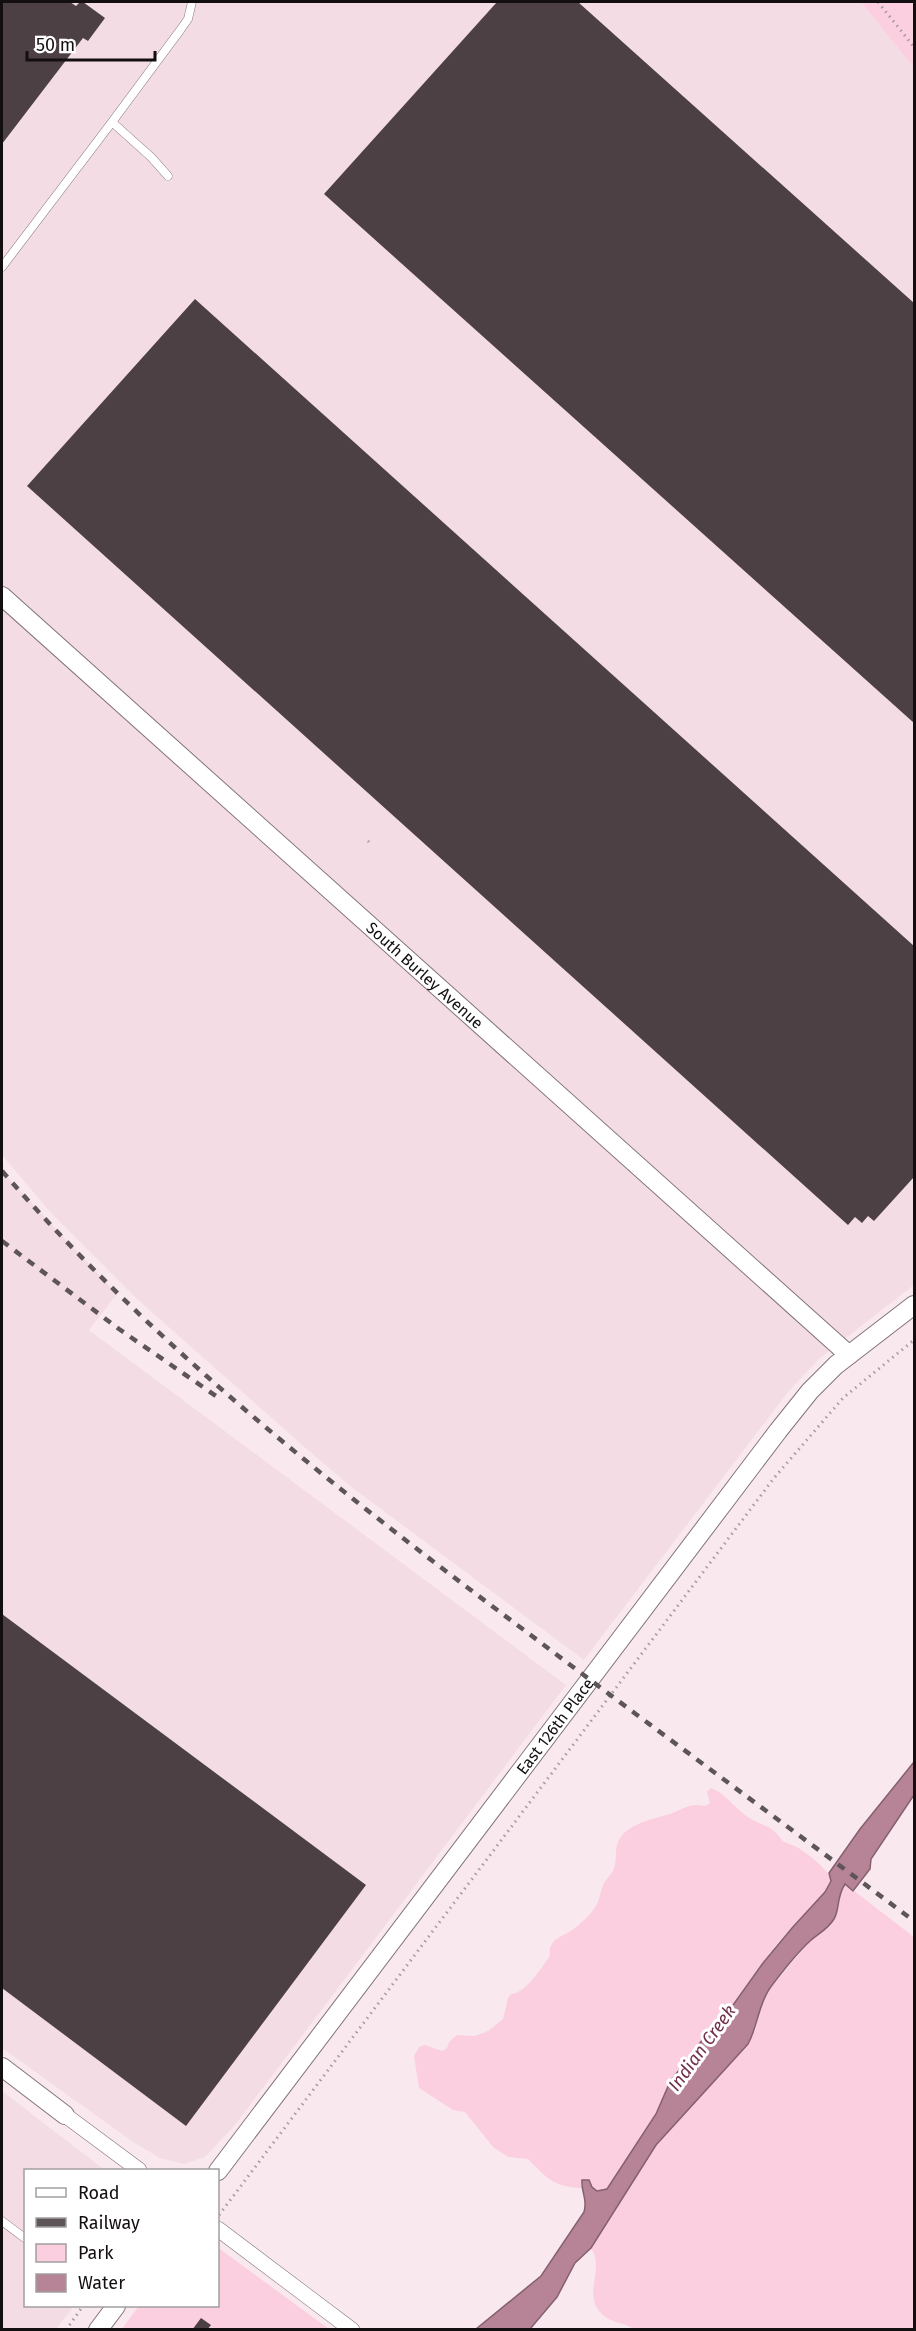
<svg xmlns="http://www.w3.org/2000/svg" width="916" height="2331" viewBox="0 0 916 2331" font-family="'Fira Sans',sans-serif">
	<style>
		.built { fill: #f4dce5 }
		.green { fill: #fbcfdf }
		.water { fill: #b68397; stroke: #85606e; stroke-width: 1.5 }
		.building { fill: #4d4045 }
		.lines { fill: none; stroke-linecap: round; stroke-linejoin: round }
		.service-casing { stroke: #827479; stroke-width: 9 }
		.minor-casing { stroke: #827479; stroke-width: 16 }
		.tertiary-casing { stroke: #827479; stroke-width: 20 }
		.path { stroke: #a79b9f; stroke-width: 3; stroke-dasharray: 1.5 4.5; stroke-linecap: butt }
		.service { stroke: #fff; stroke-width: 8 }
		.minor { stroke: #fff; stroke-width: 15 }
		.tertiary { stroke: #fff; stroke-width: 18 }
		.rail { stroke: #5e5559; stroke-width: 4.5; stroke-dasharray: 8 8; stroke-linecap: butt }
		.labels { text-anchor: middle; dominant-baseline: central; stroke-width: 6; stroke-linejoin: round; paint-order: stroke }
		.street-label { font-size: 16px; fill: #130e10; stroke: #fff }
		.water-label { font-size: 18px; font-style: italic; fill: #71304d; stroke: #fff }
	</style>
	<rect width="100%" height="100%" fill="#f9e9ef"/>
	<path class="built" d="M2,2H861L914,68V1285L820,1358L788,1392L584,1660L354,1489L317,1458L138,1300L52,1214L2,1155Z
		M2,1171L117,1294L89,1330L566,1685L235,2125L205,2157L184,2164L160,2158L133,2142L2,2048Z
		M2,2091L105,2170H26V2306H74L56,2329H2Z"/>
	<path class="green" d="M861,2H914V68Z
		M711,1788C726,1794 735,1808 748,1817C761,1826 774,1825 782,1841C786,1843 790,1844 795,1846C803,1850 831,1871 831,1880C830,1894 810,1910 800,1919C767,1951 742,1992 716,2029L706,2035L670,2082L656,2114L607,2189L597,2191L582,2180V2188C553,2187 547,2178 528,2159L508,2157L493,2147L465,2112L453,2110L419,2088L414,2056L419,2047L425,2045L442,2051L447,2048L449,2042L457,2035L475,2036L488,2031L503,2019L508,1998L511,1994C525,1994 541,1968 550,1956C547,1938 564,1937 575,1928C581,1923 590,1915 594,1909C600,1901 600,1891 604,1883C607,1878 612,1874 614,1868C617,1860 615,1853 617,1845C623,1825 649,1820 666,1815C681,1811 689,1802 705,1806L710,1803L707,1792Z
		M845,1884L914,1937V2329H634C623,2322 609,2323 600,2312C583,2292 605,2269 591,2248L656,2145L756,2029L760,2005L770,1989L809,1942L830,1924L836,1916L839,1893Z
		M218,2248L220,2249L329,2329L121,2330L139,2306H218Z"/>
	<path class="water" d="M914,1762V1795L871,1859L870,1869L853,1891L845,1884C836,1898 840,1909 834,1919C828,1929 818,1934 810,1941C796,1954 782,1972 770,1988C758,2005 758,2026 748,2044L656,2145L591,2248L575,2263L557,2297L530,2329H476L541,2276L584,2212C588,2199 581,2193 582,2180H589L592,2187L597,2191L607,2189L656,2114L670,2082L706,2035L716,2029L763,1963L792,1928L825,1892L831,1881L829,1873L860,1829Z"/>
	<path class="building" d="M2,2H70L76,6L80,2H83L105,18L88,41L83,38L2,144Z
		M497,2H578L914,303V723L324,194Z
		M195,299L914,946V1177L874,1221L868,1216L862,1223L855,1217L848,1225L27,486Z
		M2,1614L366,1885L186,2126L2,1988Z
		M201,2318L211,2325L207,2330H192Z"/>
	<g class="lines">
		<g class="service-casing">
			<path id="service" d="M168,176L151,157L112,122L181,29L188,19L192,2
				M2,267L112,122
				M2,2221L26,2239"/>
		</g>
		<g class="minor-casing">
			<path id="minor" d="M65,2115L139,2170
				M218,2229L352,2330"/>
		</g>
		<g class="tertiary-casing">
			<g id="tertiary">
				<path id="s1" d="M2,596L849,1355"/>
				<path d="M2,2067L65,2115"/>
				<path id="s2" d="M218,2171L778,1431L810,1391L836,1365L914,1305"/>
				<path d="M98,2330L116,2306"/>
			</g>
		</g>
		<path class="path" d="M878,2L914,47
			M368,841L369,842
			M219,2215L774,1478L843,1398L914,1340
			M66,2330L83,2306"/>
		<use href="#service" class="service"/>
		<use href="#minor" class="minor"/>
		<use href="#tertiary" class="tertiary"/>
		<path class="rail" d="M2,1171C157,1349 339,1492 528,1633C656,1730 786,1825 914,1921
			M2,1241L119,1329L216,1396"/>
	</g>
	<g class="labels">
		<g class="street-label">
			<text stroke="none"><textPath href="#s1" startOffset="568">South Burley Avenue</textPath></text>
			<text stroke="none"><textPath href="#s2" startOffset="558">East 126th Place</textPath></text>
		</g>
		<g class="water-label">
			<text transform="translate(702 2048) rotate(-54)">Indian Creek</text>
		</g>
	</g>
	<rect width="916" height="2331" fill="none" stroke="#130e10" stroke-width="6"/>
	<rect x="24" y="2169" width="195" height="138" fill="#ffffff" stroke="#a19f9f" stroke-width="1.5"/>
	<rect x="36" y="2188" width="30" height="9" fill="#ffffff" stroke="#a19f9f" stroke-width="1.5"/>
	<text x="78" y="2199" font-size="18" fill="#130e10">Road</text>
	<rect x="36" y="2218" width="30" height="9" fill="#5e5559" stroke="#a19f9f" stroke-width="1.5"/>
	<text x="78" y="2229" font-size="18" fill="#130e10">Railway</text>
	<rect x="36" y="2244" width="30" height="18" fill="#fbcfdf" stroke="#a19f9f" stroke-width="1.5"/>
	<text x="78" y="2259" font-size="18" fill="#130e10">Park</text>
	<rect x="36" y="2274" width="30" height="18" fill="#b68397" stroke="#a19f9f" stroke-width="1.5"/>
	<text x="78" y="2289" font-size="18" fill="#130e10">Water</text>
	<path d="M27 51v9h128v-9" fill="none" stroke="#130e10" stroke-width="3"/>
	<text x="36" y="51" font-size="18" fill="#130e10" stroke="#ffffff" stroke-width="4.5" paint-order="stroke">50 m</text>
</svg>
